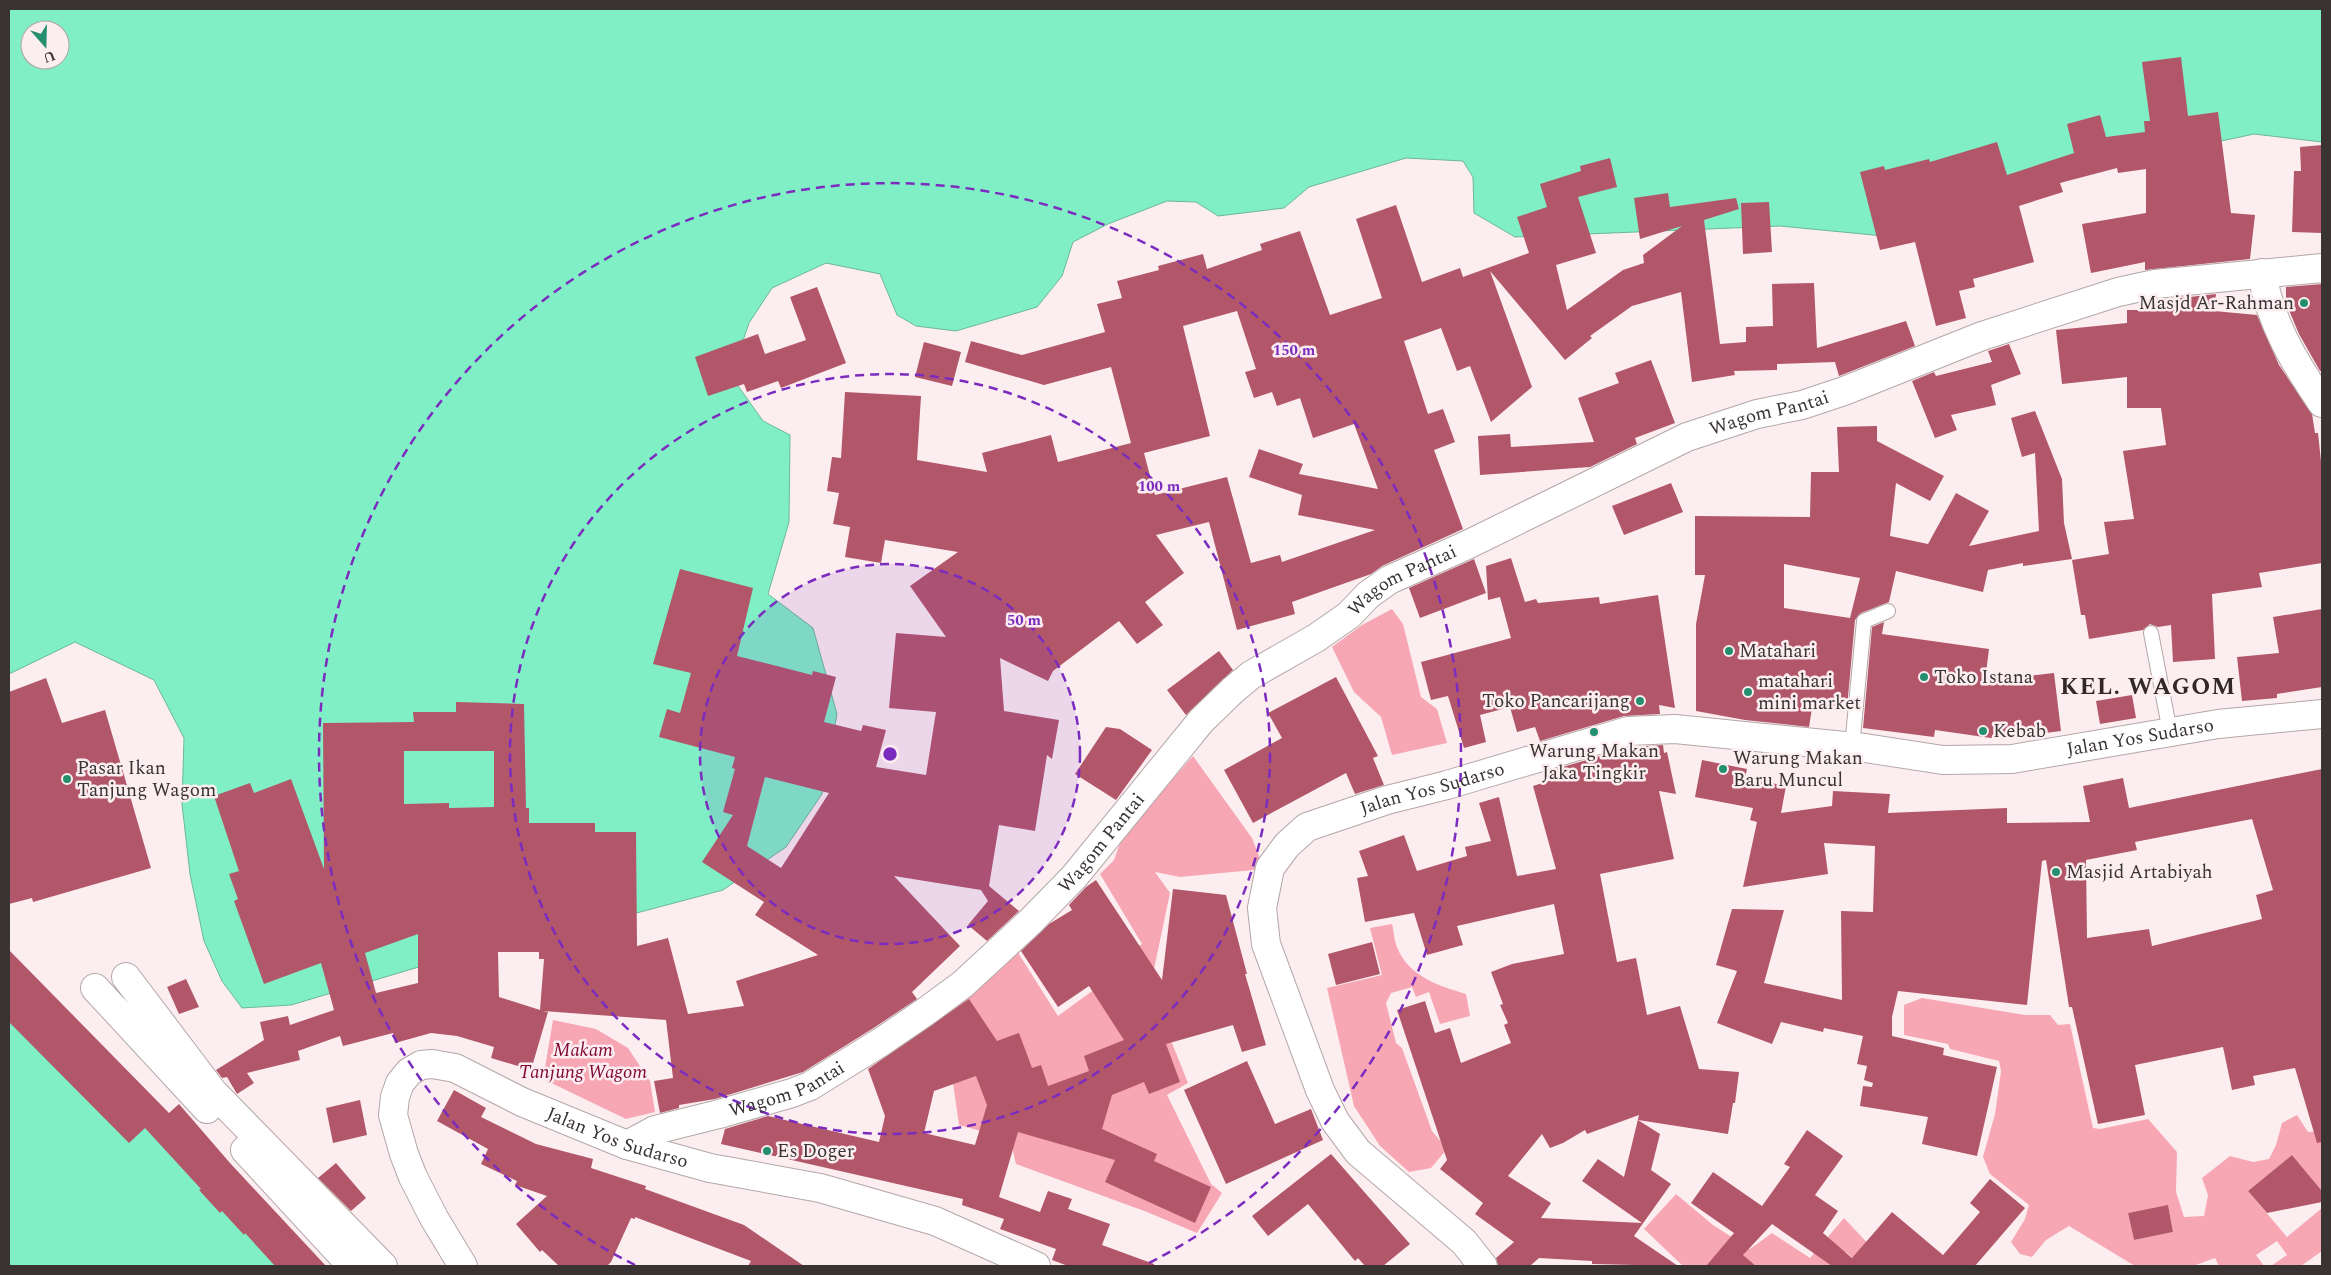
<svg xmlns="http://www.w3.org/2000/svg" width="2331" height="1275" viewBox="0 0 2331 1275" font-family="Spectral,serif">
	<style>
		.green { fill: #f7a7b4; fill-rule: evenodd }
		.water { fill: #80efc6; stroke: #6bb79a; fill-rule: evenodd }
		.building { fill: #b25769; fill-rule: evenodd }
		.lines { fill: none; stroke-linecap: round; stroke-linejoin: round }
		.service-casing { stroke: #b4a7a8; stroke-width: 16 }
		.minor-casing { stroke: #b4a7a8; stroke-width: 30 }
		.tertiary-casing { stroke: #b4a7a8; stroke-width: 30 }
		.primary-casing { stroke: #b4a7a8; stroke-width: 30 }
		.service { stroke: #fff; stroke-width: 14 }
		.minor { stroke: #fff; stroke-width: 28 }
		.tertiary { stroke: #fff; stroke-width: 28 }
		.primary { stroke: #fff; stroke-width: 28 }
		.ring { fill: none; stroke: #7b2cbf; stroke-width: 2.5; stroke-dasharray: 9 6 }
		.poi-dot { fill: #248f6e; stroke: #fceef0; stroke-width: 2 }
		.labels { text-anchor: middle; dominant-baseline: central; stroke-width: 5; stroke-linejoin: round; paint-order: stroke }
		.poi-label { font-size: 19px; fill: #393334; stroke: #fceef0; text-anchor: start }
		.street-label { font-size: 19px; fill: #393334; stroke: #fceef0 }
		.park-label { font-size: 19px; font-style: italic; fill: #7f0633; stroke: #fceef0 }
		.district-label { font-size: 24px; font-weight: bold; letter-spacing: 1px; fill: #322729; stroke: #fceef0 }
		.centre { fill: #7b2cbf; stroke: #fceef0; stroke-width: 2.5 }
		.ring-label { font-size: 15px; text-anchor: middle; font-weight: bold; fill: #7b2cbf; stroke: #fceef0; stroke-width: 5; stroke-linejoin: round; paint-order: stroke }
	</style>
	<rect width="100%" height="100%" fill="#fceef0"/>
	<path class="green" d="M1392,609L1403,624L1421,697L1437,709L1447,743L1392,755L1381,717L1354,692L1332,647L1362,625Z
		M1193,756L1252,838L1264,869L1180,877L1155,872L1170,893L1150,988L1188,1083L1167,1095L1211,1184L1222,1193L1197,1233L1147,1212L1016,1164L1010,1139L959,1125L951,1069L916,1025L1015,948L1058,1016L1110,978L1111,964L1142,944L1100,874L1114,860L1123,835Z
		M1392,924C1394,932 1394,940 1397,947C1408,976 1439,986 1466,994L1470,1016L1440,1024L1429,992L1416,997L1412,987L1391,993L1386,1003L1396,1043L1402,1048L1432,1131L1447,1149L1431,1168L1409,1172L1380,1146L1354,1106L1327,988L1382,975L1370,928Z
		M1922,998L2025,1015H2050L2058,1025L2070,1024L2093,1128L2100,1129L2148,1119L2177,1152L2176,1192L2184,1217L2204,1216L2208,1195L2202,1178L2230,1156L2253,1162L2269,1159L2276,1145L2282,1123L2297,1115L2308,1132L2322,1131V1191L2292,1155L2248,1191L2287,1237L2322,1208V1251L2301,1266H2271L2287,1255L2277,1241L2256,1255L2264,1266H2219L2215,1258L2193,1266H2135L2069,1226L2046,1240L2032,1257L2020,1254L2011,1242L2025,1219L2029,1205L1990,1174L1983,1157L1995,1114L2001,1071L1999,1061L1950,1049L1948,1044L1904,1035V1005ZM2168,1206L2173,1232L2134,1240L2128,1213Z
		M553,1020L596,1029L628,1048L650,1081L655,1112L626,1119L543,1079Z
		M1676,1194L1713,1225L1750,1249L1772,1233L1810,1258L1844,1218L1889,1266H1862L1846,1252L1833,1266H1756L1727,1242L1706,1266H1683L1644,1229Z"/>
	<path class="water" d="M9,9H2322V142L2254,134L2090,169L1894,237L1780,226L1515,237L1474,213L1473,177L1463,161L1406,158L1309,187L1284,208L1218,216L1196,202L1167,201L1108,224L1073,242L1062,276L1037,307L956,331L916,326L897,315L880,274L826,263L772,288L749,323L731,376L763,421L790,435L789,522L768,594L813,628L837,714L822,794L786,847L723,890L580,928L496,944L291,1005L242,1008L222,981L204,941L190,874L182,804L184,738L154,680L75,642L9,674ZM30,30H60V60H30Z
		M9,964L314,1266H9Z"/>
	<path class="building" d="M2181,57L2188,116L2218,112L2231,213L2255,215L2250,259L2145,270V262L2091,273L2082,224L2146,213V169L2118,173L2117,168L2060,183L2063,192L2019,206L2034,262L1973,279L1975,287L1959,291L1966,318L1936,326L1915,242L1880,250L1860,172L1884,166L1885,170L1929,159L1930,162L1997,142L2007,175L2074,153L2067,124L2100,115L2106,137L2145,132L2144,121H2150L2142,62Z
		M2322,145V233L2292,232L2294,171H2301L2300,147Z
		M1610,158L1617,187L1578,197L1596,253L1556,265L1567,310L1623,270L1644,263L1643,255L1682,226L1640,239L1634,198L1668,193L1670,207L1736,198L1739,209L1704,220L1720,344L1746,342V327L1773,326L1772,284L1814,283L1817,348L1906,321L1915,346L1839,376L1835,362L1777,364V370L1734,371L1735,375L1692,382L1681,292L1632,306L1590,336L1592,338L1565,360L1490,271L1532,387L1491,422L1470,366L1457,371L1441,328L1404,341L1428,414L1443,409L1455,442L1434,450L1463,529L1382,566L1371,574L1292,602L1295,614L1237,630L1209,522L1156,535L1184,573L1145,602L1163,625L1137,644L1119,621L1053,671L1048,681L1000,658L1004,711L1059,720L1052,759L1047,755L1035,831L999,825L989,886L1019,911L987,941L968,925L988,901L981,890L894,876L960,946L912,992L917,999L872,1029L803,1072L715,1099L679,1105V1108L660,1113L654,1081L673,1078L666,1020L543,1011L548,1012L531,1070L491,1058L494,1047L457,1036L431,1033L395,1043L393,1033L343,1046L340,1036L298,1051L300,1060L247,1073L254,1083L237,1094L227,1077L222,1078L216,1070L264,1040L260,1022L288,1016L290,1025L334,1010L321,963L264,984L234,901L238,899L229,874L239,871L214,796L250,783L254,793L291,779L324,869L323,723L414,722L413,712H456V702L524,704L526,808H529V823H595V832H636L637,946L668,938L688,1014L744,1006L736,981L818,955L755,915L764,902L702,862L733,815L723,812L735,769L732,768L735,757L659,737L667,709L680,713L691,673L653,664L680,569L753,588L737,656L812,675L813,671L836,677L824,722L861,731L863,725L886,730L876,767L926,775L936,712L889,708L896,633L946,637L910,586L958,552L885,540L881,563L845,557L850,527L833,524L839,493L827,491L832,457L841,458L845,392L921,396L917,460L987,472L982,453L1051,435L1058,462L1131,443L1111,367L1044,385L965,362L971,341L1022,355L1105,332L1097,304L1122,298L1117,281L1159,270L1158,266L1203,254L1207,269L1262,250L1260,244L1300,231L1330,315L1382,298L1356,219L1396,205L1422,282L1460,268L1463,277L1529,253L1517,217L1547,207L1540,184L1581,171L1580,166ZM1237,311L1256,369L1245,372L1254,398L1272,392L1277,406L1300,398L1313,438L1354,424L1378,489L1299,474L1303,464L1259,449L1249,477L1302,495L1298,515L1375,530L1282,562L1280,555L1251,563L1227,477L1155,495L1144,453L1210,436L1183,326ZM404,751H494V807L449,808V803L404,804ZM765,777L829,793L781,868L747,846ZM418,934V983L376,993L365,953ZM498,952H539V959H544L540,1010L499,997Z
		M1769,202L1772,252L1743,254L1741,203Z
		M2322,284V371H2320L2299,334L2286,303V287Z
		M817,287L846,363L781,388L778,381L747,392L744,384L708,396L695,357L758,334L765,354L806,340L790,297Z
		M2216,294L2214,311L2257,315L2279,365L2312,414L2315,433H2318L2322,471V563L2259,573L2262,587L2212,594L2215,659L2173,662L2171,625L2158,627L2150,624L2143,630L2089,639L2085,615H2081L2072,560L2109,554L2104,522L2134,519L2123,451L2166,445L2161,408H2127V377L2062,384L2056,330L2127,323V310H2145V302Z
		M924,342L961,352L952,386L915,377Z
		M2009,344L2021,374L1991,385L1996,405L1951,415L1957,430L1935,438L1912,381L1934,372L1936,376L1992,362L1988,351Z
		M1651,360L1675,423L1635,438L1637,444L1590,467L1480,475L1478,436L1510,434L1511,447L1594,442L1578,398L1619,383L1615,373Z
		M2035,411L2062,479L2064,523L2072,559L2023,566V563L1988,570L1983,592L1896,571L1889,602L1861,613L1855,620L1847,708L1813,702L1809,727L1745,720L1696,711V624L1705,575H1695V516L1810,517L1811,472H1839L1837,427L1877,426V441L1944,476L1930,501L1896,483L1890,536L1928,544L1956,493L1989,511L1969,546L2039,531L2035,453L2022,457L2011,418ZM1784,564L1860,578L1850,618L1784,608Z
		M1671,483L1683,512L1624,535L1612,506Z
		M1511,558L1525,602L1536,599L1538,603L1599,597L1600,604L1658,595L1675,708L1659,705L1660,714L1624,716L1540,741L1535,727L1517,732L1510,707L1480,715L1486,742L1464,748L1448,696L1431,700L1421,662L1511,638L1500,597L1488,600L1486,566Z
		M1474,559L1486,593L1420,618L1409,588Z
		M2322,609V687L2277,694V698L2242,701L2237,657L2279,653L2273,617Z
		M1884,622L1882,634L1989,649L1985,681L2054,673L2061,731L1998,739L1935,730L1934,737L1863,728L1872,627Z
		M1219,651L1233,670L1186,715L1167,690Z
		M1336,677L1378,756L1373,758L1384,785L1355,794L1346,773L1253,823L1224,770L1282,738L1268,713Z
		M46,678L62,723L105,710L151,868L33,902L32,898L9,904V692Z
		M2132,695L2136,718L2100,724L2096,701Z
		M1106,727L1120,729L1152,750L1116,800L1075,774Z
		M1663,745L1664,753L1667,752L1676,794L1659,791L1674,859L1600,874L1617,962L1636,958L1647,1015L1680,1006L1699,1069L1739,1072L1735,1103H1733L1728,1134L1638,1120L1660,1134L1651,1170L1671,1184L1634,1236L1678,1266L1592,1264V1261L1539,1258L1530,1266H1498L1496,1258L1514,1242L1475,1214L1483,1203L1440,1169L1447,1160L1397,1010L1425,1001L1435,1033L1450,1028L1461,1063L1511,1043L1504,1025L1508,1023L1500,1005L1503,1004L1491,972L1512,964L1564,954L1554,904L1457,926L1463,945L1427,955L1414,913L1365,922L1357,878L1368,876L1359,851L1404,835L1417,871L1467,856L1465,847L1491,841L1479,803L1499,797L1517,876L1556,869L1533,786L1552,780L1549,771L1631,747ZM1639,1115L1624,1177L1598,1159L1582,1181L1642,1223L1541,1218L1551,1203L1508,1176L1542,1134L1550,1148L1563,1143L1585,1130L1587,1134Z
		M1702,760L1747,769L1745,778L1786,786L1781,813L1832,806L1833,791L1890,794L1888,813L2007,808V823L2090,822L2083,786L2123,778L2129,808L2322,769V1142L2317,1143L2295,1068L2253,1076L2255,1085L2232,1090L2223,1047L2135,1065L2145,1115L2098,1124L2072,1007H2069L2046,860L2042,861L2027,1005L1898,991L1892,1017V1036L1944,1048L1943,1055L1997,1067L1977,1156L1922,1144L1928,1117L1860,1106L1863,1086L1872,1087L1873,1083L1864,1080L1867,1066L1857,1064L1863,1036L1824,1028L1823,1032L1781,1022L1772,1044L1717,1023L1737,971L1716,965L1732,909L1784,910L1764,983L1842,1000L1841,911L1873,912L1875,846L1824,843L1828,874L1743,887L1757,822L1750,820L1753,808L1695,797ZM2252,819L2273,890L2256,895L2262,919L2152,946L2149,929L2087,938L2086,860L2137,850L2135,842Z
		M1096,880L1162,980L1173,889L1226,895L1247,974H1245L1266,1045L1242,1052L1233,1025L1166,1044L1180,1082L1149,1094L1144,1082L1112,1095L1102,1129L1157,1154L1154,1161L1211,1187L1195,1223L1105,1182L1115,1160L1018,1132L999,1197L1040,1212L1048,1191L1072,1199L1068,1209L1110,1224L1102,1245L1154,1264V1266H1068L1052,1260L1056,1249L1000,1229L1004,1219L962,1205L963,1199L721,1144L725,1129L768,1116L879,1142L885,1116L868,1069L969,999L997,1041L1019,1033L1032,1068L1041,1065L1048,1086L1089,1071L1084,1056L1124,1040L1089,986L1058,1007L1021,951L1049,924L1072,910L1069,905L1086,887ZM976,1076L987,1105L975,1145L924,1133L934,1091Z
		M1372,942L1380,974L1336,985L1328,954Z
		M9,950L169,1113L179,1104L230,1163L326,1266H275L245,1233L244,1235L222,1211L220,1213L199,1190L201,1189L145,1128L129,1143L9,1022Z
		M186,979L199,1007L179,1014L167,987Z
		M1247,1061L1275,1124L1311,1109L1323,1140L1226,1184L1184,1090Z
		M454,1090L486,1108L481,1117L536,1144L593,1159L591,1168L646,1186L645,1189L744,1225L804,1266H748L751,1261L635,1217V1219L631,1218L611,1262L607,1266H559L542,1250L540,1252L516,1224L547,1196L515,1185L517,1181L481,1164L488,1149L437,1121Z
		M360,1100L367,1135L333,1143L326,1108Z
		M1807,1130L1843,1156L1815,1195L1838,1211L1823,1233L1852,1258L1892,1212L1943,1255L1980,1212L1970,1203L1990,1179L2025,1208L1975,1266H1832L1772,1224L1743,1255L1756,1266H1706L1734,1233L1691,1203L1713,1172L1762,1206L1790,1167L1784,1164Z
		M1331,1154L1410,1244L1383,1266H1365L1358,1258L1355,1261L1308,1204L1268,1236L1252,1216Z
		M2292,1155L2322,1191V1202L2267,1213L2248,1191Z
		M336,1163L366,1198L351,1211L318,1178Z
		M2168,1205L2173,1232L2134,1240L2128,1213Z"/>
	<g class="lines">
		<g class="service-casing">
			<path id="service" d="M2151,633L2170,732
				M1852,747L1864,621L1888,611"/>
		</g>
		<g class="minor-casing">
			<path id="minor" d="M2262,273C2270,322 2294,362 2322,403
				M126,977L213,1092L383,1266
				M95,988L207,1109
				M245,1150L352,1266"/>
		</g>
		<g class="tertiary-casing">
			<g id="tertiary">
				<path id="s1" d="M627,1145L655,1130L719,1114L792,1093L810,1086L881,1042L925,1012L963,984L1030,922L1074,877L1201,721L1233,690L1251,675L1316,638L1349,615L1368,595L1389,580L1467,545L1687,437L1757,414L1802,405L1844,391L1982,336L2118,292L2155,284L2322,268"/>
			</g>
		</g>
		<g class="primary-casing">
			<g id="primary">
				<path id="s2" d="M463,1266L434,1218L413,1177L404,1154L393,1115L395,1097L400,1083L409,1072L421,1065L432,1064L455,1068L522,1102L627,1145L710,1168L820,1188L935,1221L1036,1266"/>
				<path id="s3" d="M1483,1266L1464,1242L1358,1152L1335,1121L1320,1090L1266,944L1262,908L1270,868L1287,845L1307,827L1387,800L1447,785L1628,731L1675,729L1865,748L1943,760L2012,759L2218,724L2322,714"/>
			</g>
		</g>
		<use href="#service" class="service"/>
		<use href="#minor" class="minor"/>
		<use href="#tertiary" class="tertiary"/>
		<use href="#primary" class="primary"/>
	</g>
	<circle cx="890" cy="754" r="190" fill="#7b2cbf" fill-opacity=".12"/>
	<g class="ring">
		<circle cx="890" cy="754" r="190"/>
		<circle cx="890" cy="754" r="380"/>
		<path d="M635 1265A571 571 0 1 1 1145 1265"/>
	</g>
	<g class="poi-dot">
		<circle cx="2304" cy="303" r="5"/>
		<circle cx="1729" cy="651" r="5"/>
		<circle cx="1924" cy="677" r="5"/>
		<circle cx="1748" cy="692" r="5"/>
		<circle cx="1640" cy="701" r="5"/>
		<circle cx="1983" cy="731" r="5"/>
		<circle cx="1594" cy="732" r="5"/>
		<circle cx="1723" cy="769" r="5"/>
		<circle cx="67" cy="779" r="5"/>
		<circle cx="2056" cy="872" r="5"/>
		<circle cx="767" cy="1151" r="5"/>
	</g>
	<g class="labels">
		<g class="poi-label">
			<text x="2294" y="303" text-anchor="end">Masjd Ar-Rahman</text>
			<text x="1739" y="651">Matahari</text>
			<text x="1934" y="677">Toko Istana</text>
			<text x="1758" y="681">matahari<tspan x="1758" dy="22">mini market</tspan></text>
			<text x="1630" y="701" text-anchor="end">Toko Pancarijang</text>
			<text x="1993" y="731">Kebab</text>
			<text x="1594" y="751" text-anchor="middle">Warung Makan<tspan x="1594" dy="22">Jaka Tingkir</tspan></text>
			<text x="1733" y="758">Warung Makan<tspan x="1733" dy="22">Baru Muncul</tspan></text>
			<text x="77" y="768">Pasar Ikan<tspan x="77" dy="22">Tanjung Wagom</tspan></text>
			<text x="2066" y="872">Masjid Artabiyah</text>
			<text x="777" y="1151">Es Doger</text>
		</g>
		<g class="street-label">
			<text stroke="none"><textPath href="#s1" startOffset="1385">Wagom Pantai</textPath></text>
			<text stroke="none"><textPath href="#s1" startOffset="980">Wagom Pantai</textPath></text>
			<text stroke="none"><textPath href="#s3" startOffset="1382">Jalan Yos Sudarso</textPath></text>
			<text stroke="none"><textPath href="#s3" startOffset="662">Jalan Yos Sudarso</textPath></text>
			<text stroke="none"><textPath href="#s1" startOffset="575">Wagom Pantai</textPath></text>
			<text stroke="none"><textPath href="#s1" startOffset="170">Wagom Pantai</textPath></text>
			<text stroke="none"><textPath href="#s2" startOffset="440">Jalan Yos Sudarso</textPath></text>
		</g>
		<g class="park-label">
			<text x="583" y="1050">Makam<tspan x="583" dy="22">Tanjung Wagom</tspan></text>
		</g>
		<g class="district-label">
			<text x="2148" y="687">KEL. WAGOM</text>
		</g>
	</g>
	<circle cx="890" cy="754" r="8" class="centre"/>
	<g class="ring-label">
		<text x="1294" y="355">150 m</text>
		<text x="1159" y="491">100 m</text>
		<text x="1024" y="625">50 m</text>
	</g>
	<rect width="2331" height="1275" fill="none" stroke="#393334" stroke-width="20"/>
	<g transform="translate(45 45) rotate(160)"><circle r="24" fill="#fceef0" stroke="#aea3a5"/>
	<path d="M0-4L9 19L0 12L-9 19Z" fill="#248f6e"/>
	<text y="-8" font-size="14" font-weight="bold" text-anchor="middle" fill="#393334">U</text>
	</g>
</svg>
